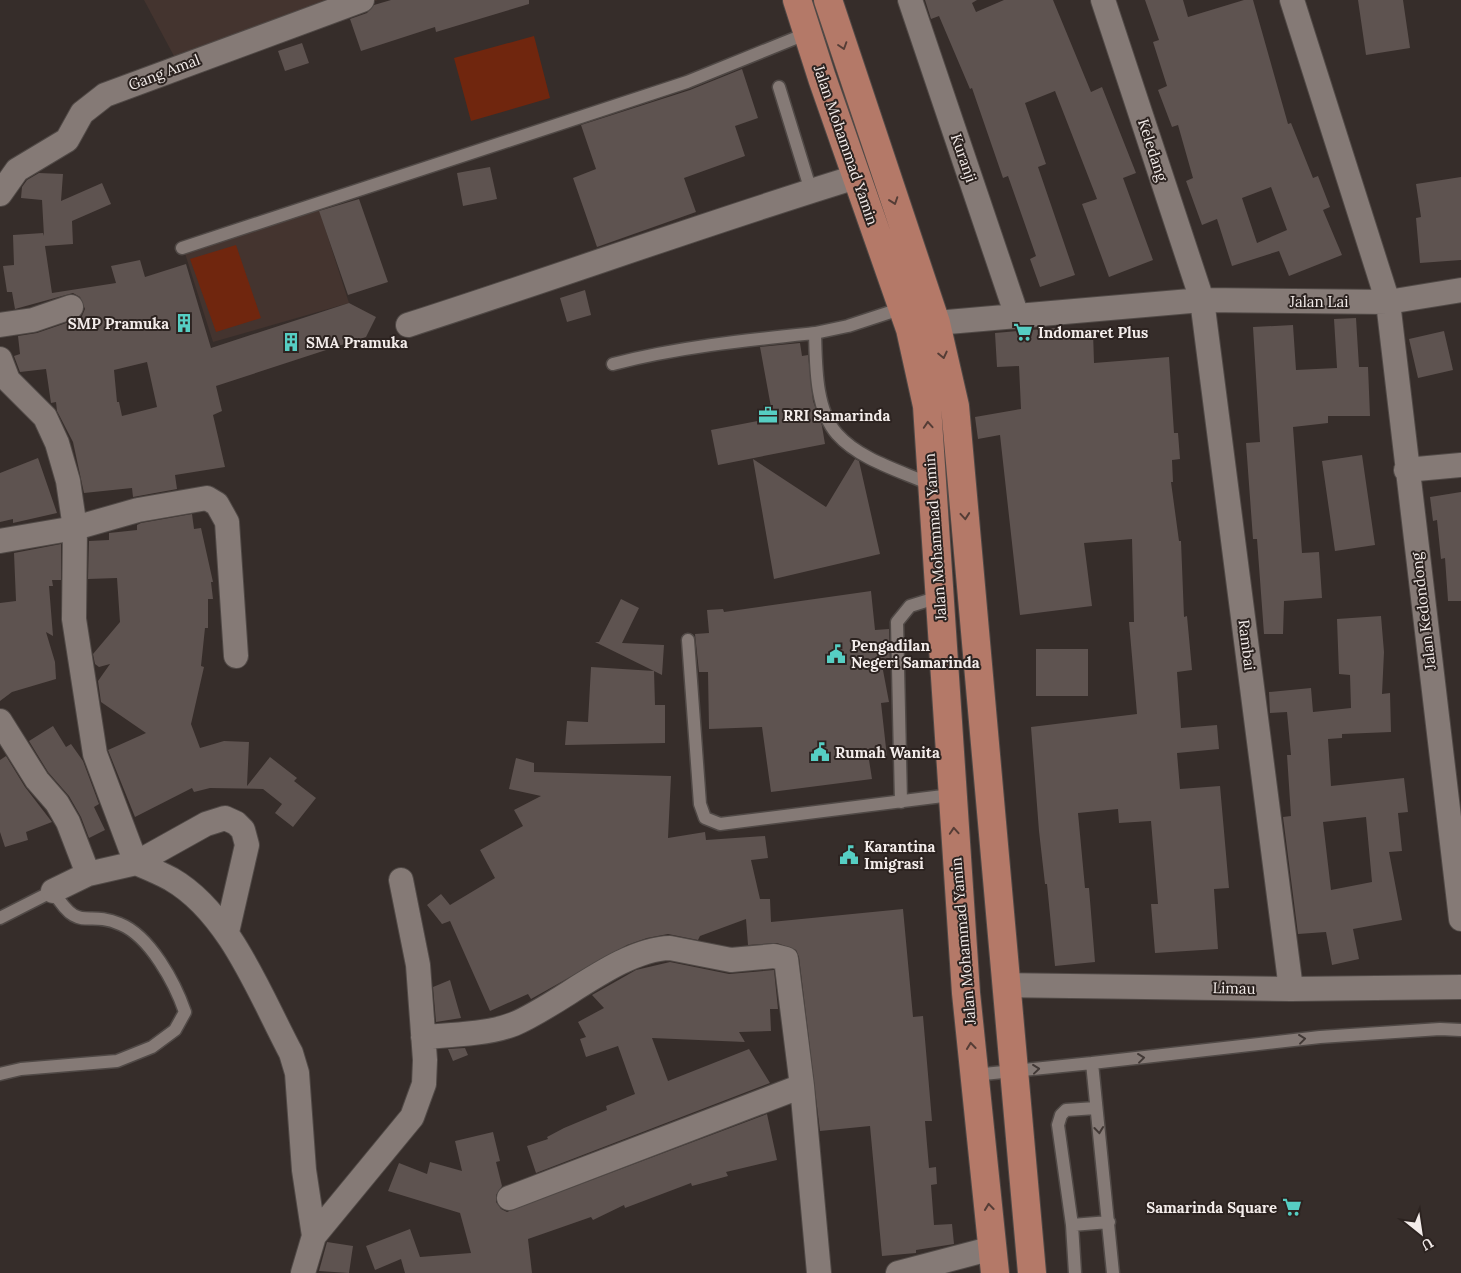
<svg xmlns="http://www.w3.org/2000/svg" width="1461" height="1273" viewBox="0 0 1461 1273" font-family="Lora,serif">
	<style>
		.built { fill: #44342f }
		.green { fill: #70260e }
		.building { fill: #5e5350; fill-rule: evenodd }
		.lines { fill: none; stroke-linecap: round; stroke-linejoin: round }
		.lane-casing { stroke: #504946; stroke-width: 15 }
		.street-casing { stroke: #504946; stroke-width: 26 }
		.primary-casing { stroke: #504946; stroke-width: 30 }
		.lane { stroke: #857a76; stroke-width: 12 }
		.street { stroke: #857a76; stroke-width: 24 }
		.primary { stroke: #b47968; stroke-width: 28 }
		.oneway { stroke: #553d36 }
		.oneway2 { stroke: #423936 }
		.labels { text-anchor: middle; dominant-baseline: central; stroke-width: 4; stroke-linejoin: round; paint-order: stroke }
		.street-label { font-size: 15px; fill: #f3ecea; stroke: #2c2320 }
		.poi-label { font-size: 15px; font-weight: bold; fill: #f3ecea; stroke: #2c2320; text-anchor: start }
	</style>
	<rect width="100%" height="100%" fill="#362d2a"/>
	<path class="built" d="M144,0H378L182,71Z
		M318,206L349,303L213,342L183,247Z"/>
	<path class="green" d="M534,36L550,98L471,121L454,58Z
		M236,245L261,318L216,332L190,259Z"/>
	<path class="building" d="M391,0H529V4L436,32L435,27L361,51L350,19L367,13L374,5Z
		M925,0H977L972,3L976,12L1004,0H1053L1091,92L1102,87L1136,173L1123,178L1153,260L1109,277L1082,204L1097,199L1055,91L1025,103L1046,164L1038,167L1075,275L1040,287L1030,259L1036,256L1008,176L1003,178L972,88L970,89L939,16L931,19Z
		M1145,0H1183L1188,17L1244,0H1253L1288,124L1291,123L1313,178L1318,176L1330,207L1323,210L1342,255L1289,276L1279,251L1232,266L1217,219L1202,225L1186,181L1193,178L1178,125L1172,127L1158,90L1167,86L1153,42L1159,40ZM1271,187L1287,230L1257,243L1242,198Z
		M1358,0H1403L1410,48L1366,55Z
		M302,43L309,63L285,71L278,51Z
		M742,69L758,118L735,126L745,156L684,178L696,212L597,247L573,178L596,169L581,125L690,90Z
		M490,167L497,199L463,206L457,173Z
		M39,173L63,174L61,201L102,183L111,204L72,221L73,244L45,246L52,293L116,283L111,266L140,260L145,277L186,264L211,348L349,303L376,317L366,337L216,386L222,411L213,415L225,467L175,475L177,489L133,497L132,488L84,493L73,442L57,411L56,402L51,403L46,369L20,372L14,356L20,354L18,336L37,333L75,320L82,316L85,309L80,297L73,293L15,309L12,292H7L3,266L14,265L13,235L43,233L44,236L42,200L21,198L22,187L27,180ZM147,362L157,407L122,416L119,402H117L114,370Z
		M1461,177V260L1420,263L1416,218L1421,217L1416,184Z
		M359,199L388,282L348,295L319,211Z
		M585,290L591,315L567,322L560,298Z
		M1356,318L1359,367H1368L1370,416H1328V423L1293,427L1302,553L1319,552L1322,598L1284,601L1283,634H1264L1257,539H1253L1246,443L1260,442L1253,327L1293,325L1296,370L1337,368L1334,319Z
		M1055,328L1056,332H1093L1094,363L1169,357L1174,433H1178L1180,459L1172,460L1173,482H1171L1179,541H1181L1184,617L1187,616L1192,670L1177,672L1181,728L1217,725L1219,749L1177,753L1180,789L1220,786L1229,888L1214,889L1218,949L1155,953L1151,904H1158L1151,821L1119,823L1118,809L1078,813L1085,888H1089L1095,962L1055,966L1047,884H1045L1039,831L1031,727L1137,714L1129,622H1134L1132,539L1084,543L1092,606L1020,615L1000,435L978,439L975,417L1021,409L1019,366L997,367L995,333Z
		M1444,331L1453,370L1418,378L1409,339Z
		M800,343L802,356L808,355L813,401L822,426L825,444L718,465L711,430L773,418L760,347Z
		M1362,455L1375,545L1335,551L1322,461Z
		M38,458L57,513L13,523V519L0,522V473Z
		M753,459L826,507L855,459L859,461L880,554L774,579Z
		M1461,492V601H1448L1445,558L1441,559L1437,520L1433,521L1430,497Z
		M192,514L194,529L201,528L213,582H211L213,599H208V628H205L201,666L204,667L191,724L200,748L224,741L249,742L247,786L270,757L297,778L294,781L316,798L293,827L275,813L282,804L263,789L210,788L194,792L192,788L135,817L108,750L146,733L101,702L98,681L110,664L99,667L95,664L93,654L120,622L117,578L88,579L89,541L109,540V533L137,530V525L141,523Z
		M61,544V580H52L53,586H49L53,636L46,632L55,662L56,679L12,692L0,701V603L16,601L14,553Z
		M871,591L875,630L889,629L890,663L882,665L889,702L881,703L887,757L869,760L872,779L771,792L762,727L709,729L708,672H699L695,634L709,633L707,610L723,609L724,612Z
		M621,599L639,608L622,643L664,645L662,675L654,671L655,705H665V743L565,745L567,721L588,722L591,667L654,671L595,642H599Z
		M1381,616L1384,652L1382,694L1390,693L1391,732L1342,734V738L1328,739L1331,786L1404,778L1408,812L1398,813L1402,851L1389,852L1402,920L1353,929L1359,959L1332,965L1326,932L1298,934L1283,817L1291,816L1287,755H1291L1287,712L1270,713L1269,692L1311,688L1313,712L1351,708L1350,675L1339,674L1337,619ZM1366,817L1372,882L1331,890L1323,822Z
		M1036,649H1088V696H1036Z
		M53,726L66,747L71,744L83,761L99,804L94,807L105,830L89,838L81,817L69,796L48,772L29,741Z
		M6,756L25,787L52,822L26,832L28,840L5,847L0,832V760Z
		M516,758L534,763V772L671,776L668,838L705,832L706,840L765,836L768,858L751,860L760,899H770L771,922L903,909L913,1017L923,1016L932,1121H925L929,1168L936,1167L937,1184L931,1185L934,1225L952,1224L954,1244L916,1250V1253L882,1256L870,1126L820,1131L799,957L796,950L777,943L748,945L746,919L700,936L698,940L668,934L647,938L627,945L531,999L528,994L490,1011L450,921L442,924L427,905L441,894L450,905L495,878L480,850L523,826L514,810L541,796L509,789Z
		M670,962L729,974L774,970L778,1009H770L771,1031L739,1032L745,1042L652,1038L668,1081L749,1049L770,1083L536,1173L527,1146L548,1139L547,1137L564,1128L607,1110L606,1106L635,1094L618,1046L586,1057L580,1039L586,1037L578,1022L604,1008L592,995L636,970Z
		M450,980L461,1018L436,1022L433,987Z
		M465,1048L468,1055L453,1061L448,1049Z
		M767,1114L777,1160L726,1172L728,1176L692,1186L691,1183L625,1208L624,1205L593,1220L591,1217L528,1239L532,1273H405L401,1259L375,1270L366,1246L410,1229L420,1257L471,1253L460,1213L388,1191L399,1163L427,1174L430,1162L462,1171L455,1141L493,1132L500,1161L496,1162L502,1186L496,1195V1202L501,1209L507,1212Z
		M327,1242L353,1246L349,1273L319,1271Z"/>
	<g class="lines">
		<g class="lane-casing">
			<path id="lane" d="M779,87L811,191
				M182,248L687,82L808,33
				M903,308L848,326L815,333C816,364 815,409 837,434C860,460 901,471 932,485
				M613,364C678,347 748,340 815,333
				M688,640L700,804L705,818L720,824L951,795
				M901,802L897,622L910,606L939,597
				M0,918L53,891C80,935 85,909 120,924C150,936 175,983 185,1012L175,1030L152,1047L117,1061L21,1069L0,1074
				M1092,1063L1320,1037L1440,1029L1461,1030
				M974,1075L1092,1063L1113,1273
				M1072,1225L1109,1222
				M1075,1273L1072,1225L1058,1125L1061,1115L1066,1110L1096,1108"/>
		</g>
		<g class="street-casing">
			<path id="street" d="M910,0L1017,316
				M1103,0L1202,300L1291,989
				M1292,0L1388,302L1461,919
				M0,194L17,170L67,140L82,113L105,95L362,0
				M936,323L1202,300L1388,302L1461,290
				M0,325L33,320L71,307
				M408,325C558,277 706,223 856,177
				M0,359L8,380L45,417L57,443L68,481L75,528L74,619L95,754L136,863C148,868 160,873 171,879C230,913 260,995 291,1053L297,1073L304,1170L314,1236L303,1273
				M1406,470L1461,465
				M0,541L75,528L138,510L207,498L217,504L227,522L236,656
				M0,721L37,780L57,803L68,822L88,874
				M53,891L88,874L136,863L206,824L225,818L236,823L243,830L247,845L227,932
				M1006,985L1291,989L1461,987
				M423,1037C451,1035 489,1034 514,1024C560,1005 620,949 670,948L731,960L774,956L786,959L802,1086L819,1273
				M509,1198L802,1086
				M314,1236L412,1117L424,1084L425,1060L418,965L401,880
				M898,1273L993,1248"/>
		</g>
		<g class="primary-casing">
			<path id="primary" d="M797,0L822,78L910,329L927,406L966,993L995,1273
				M828,0L936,323L955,406L1032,1273"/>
		</g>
		<use href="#lane" class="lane"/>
		<use href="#street" class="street"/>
		<use href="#primary" class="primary"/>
	</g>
	<defs><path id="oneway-chevron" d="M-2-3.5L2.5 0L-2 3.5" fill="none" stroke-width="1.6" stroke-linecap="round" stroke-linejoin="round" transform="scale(1.25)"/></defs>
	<g class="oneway">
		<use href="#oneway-chevron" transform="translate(843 46) rotate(72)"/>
		<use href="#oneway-chevron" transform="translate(894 201) rotate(71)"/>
		<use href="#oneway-chevron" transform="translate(943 355) rotate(77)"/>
		<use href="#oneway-chevron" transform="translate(928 425) rotate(-94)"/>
		<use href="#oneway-chevron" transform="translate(965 516) rotate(85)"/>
		<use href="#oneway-chevron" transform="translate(954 831) rotate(-94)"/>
		<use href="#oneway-chevron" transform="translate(971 1046) rotate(-96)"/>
		<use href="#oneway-chevron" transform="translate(989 1207) rotate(-96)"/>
	</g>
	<g class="oneway2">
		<use href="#oneway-chevron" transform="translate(1302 1039) rotate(-7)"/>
		<use href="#oneway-chevron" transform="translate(1141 1058) rotate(-7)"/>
		<use href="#oneway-chevron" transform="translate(1036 1069) rotate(-6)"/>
		<use href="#oneway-chevron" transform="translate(1099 1130) rotate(84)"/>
	</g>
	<defs>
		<g id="building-bare" transform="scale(1.5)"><path d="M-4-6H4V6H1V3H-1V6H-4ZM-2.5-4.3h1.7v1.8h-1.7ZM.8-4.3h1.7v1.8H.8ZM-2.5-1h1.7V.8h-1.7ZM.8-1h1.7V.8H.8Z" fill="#56cec3" stroke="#2c2320" stroke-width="2.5" paint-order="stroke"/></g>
		<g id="supermarket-bare" transform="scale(1.5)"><path d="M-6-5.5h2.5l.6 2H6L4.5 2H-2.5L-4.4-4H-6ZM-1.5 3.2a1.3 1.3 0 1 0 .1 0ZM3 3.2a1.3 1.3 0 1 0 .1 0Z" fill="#56cec3" stroke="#2c2320" stroke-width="2.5" paint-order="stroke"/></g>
		<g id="office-bare" transform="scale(1.5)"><path d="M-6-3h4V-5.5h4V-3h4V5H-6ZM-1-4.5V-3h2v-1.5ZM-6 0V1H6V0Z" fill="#56cec3" stroke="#2c2320" stroke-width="2.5" paint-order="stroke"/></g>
		<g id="civic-bare" transform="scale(1.5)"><path d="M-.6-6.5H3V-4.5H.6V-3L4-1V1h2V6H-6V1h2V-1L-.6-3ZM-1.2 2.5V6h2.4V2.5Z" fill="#56cec3" stroke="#2c2320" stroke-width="2.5" paint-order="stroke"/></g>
	</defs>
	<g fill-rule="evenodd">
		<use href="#building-bare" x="184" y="323"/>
		<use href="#supermarket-bare" x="1023" y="332"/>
		<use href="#building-bare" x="291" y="342"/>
		<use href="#office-bare" x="768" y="415"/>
		<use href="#civic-bare" x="836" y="654"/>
		<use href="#civic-bare" x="820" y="752"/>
		<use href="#civic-bare" x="849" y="855"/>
		<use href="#supermarket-bare" x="1292" y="1207"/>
	</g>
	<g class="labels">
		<g class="street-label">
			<text transform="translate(164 72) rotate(-21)">Gang Amal</text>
			<text transform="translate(846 145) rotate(71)">Jalan Mohammad Yamin</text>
			<text transform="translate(1153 150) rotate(72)">Keledang</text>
			<text transform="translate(964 158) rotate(71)">Kuranji</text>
			<text x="1319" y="301">Jalan Lai</text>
			<text transform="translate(935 537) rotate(-94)">Jalan Mohammad Yamin</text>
			<text transform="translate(1423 611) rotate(-97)">Jalan Kedondong</text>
			<text transform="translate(1247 645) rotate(83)">Rambai</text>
			<text transform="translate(963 941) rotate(-95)">Jalan Mohammad Yamin</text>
			<text transform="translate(1234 988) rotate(1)">Limau</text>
		</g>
		<g class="poi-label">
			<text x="169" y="323" text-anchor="end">SMP Pramuka</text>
			<text x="1038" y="332">Indomaret Plus</text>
			<text x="306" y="342">SMA Pramuka</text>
			<text x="783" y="415">RRI Samarinda</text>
			<text x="851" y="645">Pengadilan<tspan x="851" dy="17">Negeri Samarinda</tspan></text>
			<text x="835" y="752">Rumah Wanita</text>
			<text x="864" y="846">Karantina<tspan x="864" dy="17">Imigrasi</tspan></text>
			<text x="1277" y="1207" text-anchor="end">Samarinda Square</text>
		</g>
	</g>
	<g transform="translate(1421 1233) rotate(150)" stroke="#2c2320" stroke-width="4" paint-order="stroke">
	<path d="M0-4L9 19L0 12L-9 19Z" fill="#f3ecea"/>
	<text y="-8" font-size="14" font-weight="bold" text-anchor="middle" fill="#f3ecea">U</text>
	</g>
</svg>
